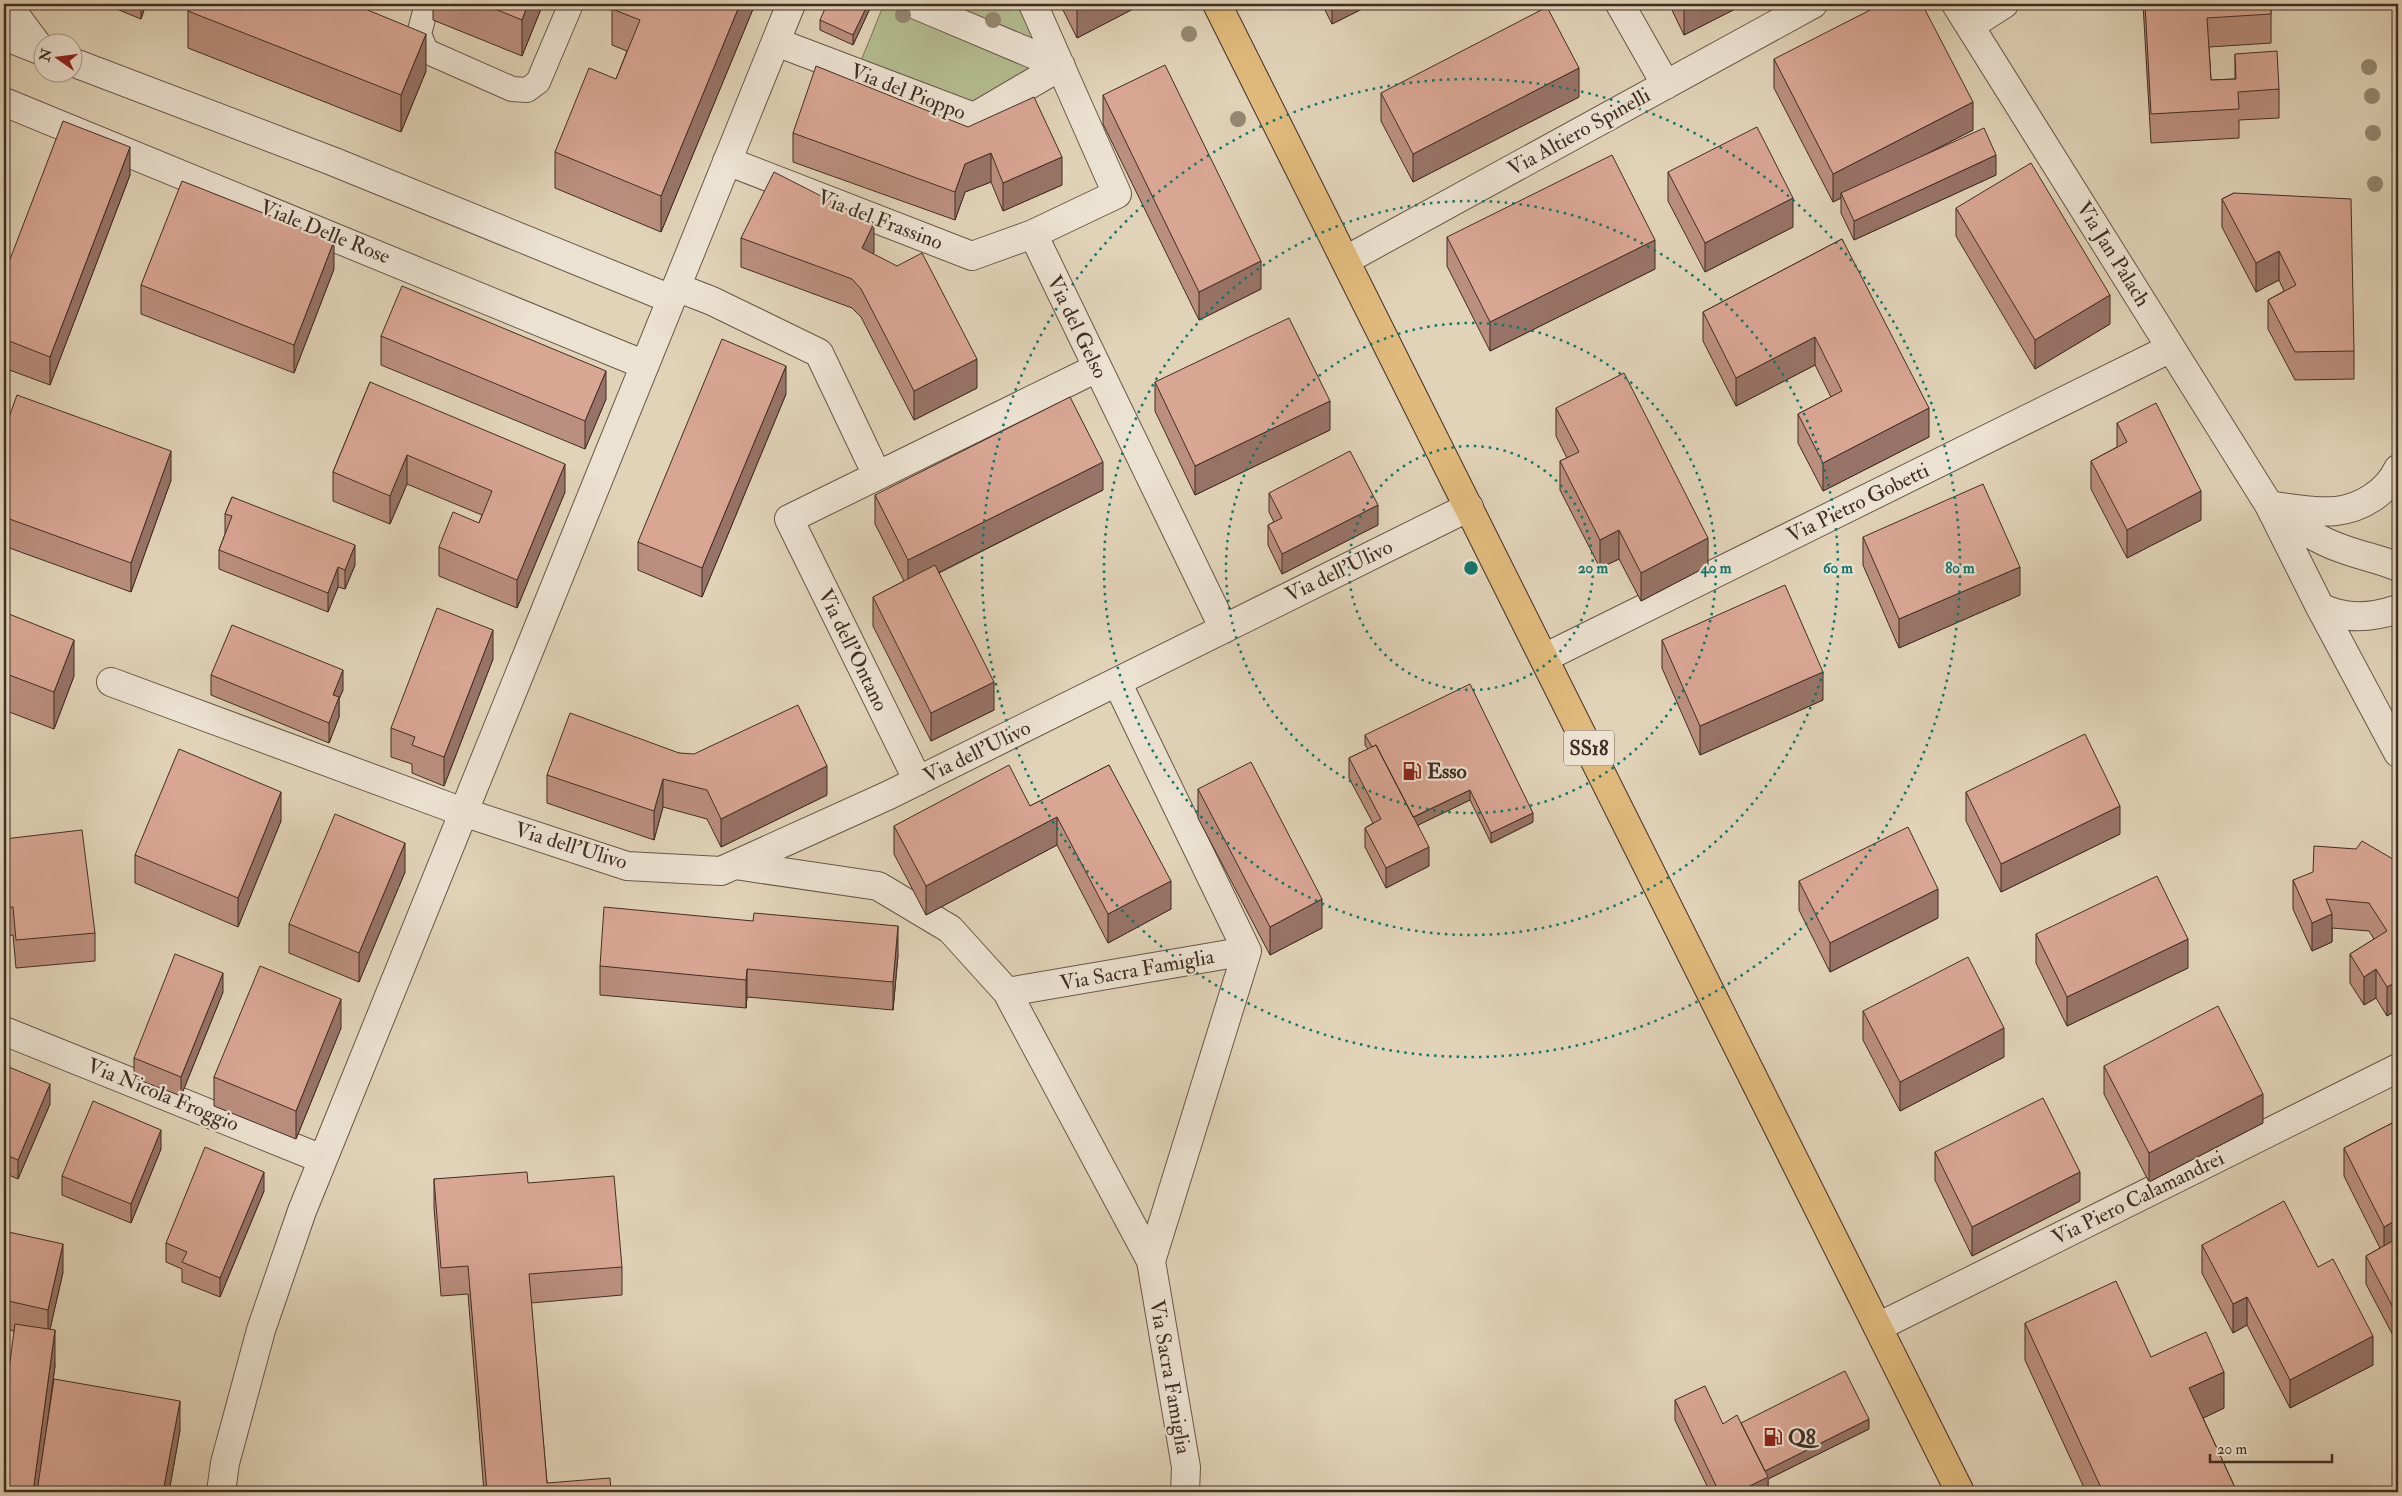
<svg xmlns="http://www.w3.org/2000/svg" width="2402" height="1496" viewBox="0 0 2402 1496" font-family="'IM FELL Double Pica',serif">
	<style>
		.green { fill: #b3bc8e; stroke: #7a7558 }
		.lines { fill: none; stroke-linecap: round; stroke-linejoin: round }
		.lane-casing { stroke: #685748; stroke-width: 26 }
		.street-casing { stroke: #685748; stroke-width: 30 }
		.primary-casing { stroke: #402e23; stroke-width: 30 }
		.lane { stroke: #ece2d1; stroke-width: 24 }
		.street { stroke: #ece2d1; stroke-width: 28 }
		.primary { stroke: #e0ba7c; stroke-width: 28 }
		.tree { fill: #958872 }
		.wall { fill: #bb8f7f; stroke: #402e23 }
		.shaded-wall { fill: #987468; stroke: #402e23 }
		.building { fill: #d9a694; stroke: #402e23 }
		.ring { fill: none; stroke: #0f766e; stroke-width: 2.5; stroke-dasharray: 2.5 5 }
		.labels { text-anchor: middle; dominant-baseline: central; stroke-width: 4.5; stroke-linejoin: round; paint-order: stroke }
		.shield { fill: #ece2d1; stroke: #746457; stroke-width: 1 }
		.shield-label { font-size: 20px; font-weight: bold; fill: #402e23 }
		.street-label { font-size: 21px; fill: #402e23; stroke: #ece2d1 }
		.poi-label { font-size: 21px; font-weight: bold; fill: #402e23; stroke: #ece2d1; text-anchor: start }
		.centre { fill: #0f766e; stroke: #ece2d1; stroke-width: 2.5 }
		.ring-label { font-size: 15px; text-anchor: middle; font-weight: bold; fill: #0f766e; stroke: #ece2d1; stroke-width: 4.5; stroke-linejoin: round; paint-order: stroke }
	</style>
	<rect width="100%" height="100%" fill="#e1d3b8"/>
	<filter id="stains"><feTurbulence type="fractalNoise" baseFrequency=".004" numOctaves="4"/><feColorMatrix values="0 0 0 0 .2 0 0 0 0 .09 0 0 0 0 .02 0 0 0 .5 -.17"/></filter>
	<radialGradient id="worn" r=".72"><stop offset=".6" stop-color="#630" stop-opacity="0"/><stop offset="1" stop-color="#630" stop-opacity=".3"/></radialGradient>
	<path class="green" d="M884,4H1033L1061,66L974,117L856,73Z"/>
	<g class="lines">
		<g class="lane-casing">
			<path id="lane" d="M427,4L419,34L426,51L512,89L527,90L538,82L571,4"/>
		</g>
		<g class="street-casing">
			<path id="street" d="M7,4L42,51
				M914,4L1061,66
				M1033,4L1117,194L1033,234L1224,629
				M1620,4L1666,85
				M1956,4L2269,505L2320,607L2398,753
				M1970,26L2004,4
				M4,36L42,51
				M776,42L974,117L1061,66
				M72,62L332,161L671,299
				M4,102L645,365
				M727,161L972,256L1033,234
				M1346,260L1813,4
				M676,287L712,301L819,353L877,475
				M2269,505C2290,508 2315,513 2336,511C2362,508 2387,492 2398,469
				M2272,507C2295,525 2316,540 2343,549C2361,556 2380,559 2398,567
				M2320,607C2346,620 2371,618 2398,609
				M1544,658L2171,348
				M111,682L463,812L627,866L721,871L889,795L1469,507
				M1117,682L1247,951
				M918,781L789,519L1097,368
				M735,865L878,886L950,929L1007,992
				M4,1031L322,1159
				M1151,1261L1247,951L1007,992L1151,1261L1186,1467L1185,1492
				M1878,1327L2398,1068
				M221,1492L225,1463L261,1330L302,1211L791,4"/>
		</g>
		<g class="primary-casing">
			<path id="primary" d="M1217,4L1960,1492"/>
		</g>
		<use href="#lane" class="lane"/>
		<use href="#street" class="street"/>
		<use href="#primary" class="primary"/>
	</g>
	<g class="tree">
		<circle cx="903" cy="15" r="8"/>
		<circle cx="993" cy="20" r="8"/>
		<circle cx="1189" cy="34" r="8"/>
		<circle cx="2369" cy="67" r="8"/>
		<circle cx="2372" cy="96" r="8"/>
		<circle cx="1238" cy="119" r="8"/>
		<circle cx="2373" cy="133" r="8"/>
		<circle cx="2375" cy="184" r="8"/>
	</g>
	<path class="wall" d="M114,4H146L141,19L114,8Z
		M433,4H543L522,56L433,20Z
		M753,4V9L661,232L555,188V152L616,79L627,51L612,45V9Z
		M872,4L853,45L820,30V20Z
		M1060,4H1137V7L1077,38Z
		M1322,4H1372L1332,24Z
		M1669,4H1745L1684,35Z
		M2143,4H2271V43L2209,47L2211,80L2235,79V54L2279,89V118L2239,120V138L2151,143Z
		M188,11L426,71L401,132L188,48Z
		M1774,59L1973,130L1932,151L1996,175L1854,240L1841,213V198L1833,202L1774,88Z
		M1381,93L1579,97L1413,182L1381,121Z
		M1103,95L1261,289L1199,320L1103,124Z
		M968,127L1062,185L1003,211L991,182L965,192L955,220L793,162V133Z
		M1668,172L1793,227L1705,272L1668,201Z
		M130,175L50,385L4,368V275Z
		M2234,193L2354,351V379L2295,380L2268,329V300L2284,291L2279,280L2256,292L2222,227V199Z
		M1956,208L2110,324L2035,369L1956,236Z
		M1447,237L1655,269L1490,351L1447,266Z
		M741,238L874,252L873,254L977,388L914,420L861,317L852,308L741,267Z
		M1842,239L1929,437L1823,491L1798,443V414L1831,397L1815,365L1736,406L1703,341V312Z
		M334,269L294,373L141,314V285Z
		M381,336L606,399L585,449L381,365Z
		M370,382L565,492L517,608L439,576V547L479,523L482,515L407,484L390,524L333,501V472Z
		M1155,382L1330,430L1195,495L1155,411Z
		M786,394L702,597L638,570V542Z
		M1556,408L1708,566L1641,601L1619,559L1600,568L1560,490V461L1567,458L1556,436Z
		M2117,423L2201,520L2127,558L2091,489V461L2117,447Z
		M4,431L171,480L131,592L4,546Z
		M1103,490L939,573L994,710L931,741L873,626V597L904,581L875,524V495Z
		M1269,493L1378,525L1282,574L1268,545V525L1274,522L1269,512Z
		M232,497L355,565L345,589L338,587L328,612L219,569V550L225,534V514Z
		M1863,537L2020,595L1899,648L1863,565Z
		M4,612L74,676L54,729L4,710Z
		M1662,640L1823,700L1700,755L1662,668Z
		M493,659L444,786L412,773V764L391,757V728Z
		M211,675L343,690L339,699V717L329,743L211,695Z
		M1365,735L1533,822L1491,843L1470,800L1418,825L1429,866L1386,888L1365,847V828L1373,823L1349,778V758L1368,749L1365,745Z
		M679,753L827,795L721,847L707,819L663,807L654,840L547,803V775Z
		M1109,765L1171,909L1108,943L1057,845L926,915L894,854V826L1030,806Z
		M1198,789L1322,928L1270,955L1198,818Z
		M1966,792L2120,834L2001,892L1966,821Z
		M281,821L238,927L135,883V855Z
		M4,839L95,933V961L16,968L13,935L4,936Z
		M2398,862V1009L2387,1016L2376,998L2364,1005L2350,983V954L2374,939L2369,931L2332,928V942L2312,951L2293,909V880Z
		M405,872L359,982L289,953V924Z
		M1799,881L1938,918L1830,972L1799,910Z
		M753,921L898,955L893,1010L747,997L746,1008L600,995V966Z
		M2036,934L2188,968L2067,1026L2036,963Z
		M223,992L181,1096L134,1078V1058Z
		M1863,1011L2004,1057L1900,1111L1863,1040Z
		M341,1028L296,1139L214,1106V1077Z
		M4,1065L50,1104L18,1179L4,1173Z
		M2104,1066L2263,1123L2149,1182L2104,1094Z
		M2398,1120V1345L2366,1284V1256L2380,1248L2344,1176V1148Z
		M161,1149L131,1223L62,1195V1176Z
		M1935,1152L2080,1201L1972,1256L1935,1180Z
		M434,1179L528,1183L622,1267V1295L531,1303L547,1483L611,1492H484L468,1294L441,1296L434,1208Z
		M264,1191L220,1297L182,1282V1269L166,1262V1243Z
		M4,1231L63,1272L50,1329L55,1366L46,1431L180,1430L169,1492H4L14,1331L4,1328Z
		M2202,1245L2318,1267L2373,1365L2290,1408L2247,1325L2233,1333L2202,1273Z
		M2025,1323L2151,1357L2224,1408L2203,1418L2237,1492H2086L2025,1360Z
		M1675,1400L1723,1424L1741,1423L1869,1429L1768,1479V1492H1710L1675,1420Z"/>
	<path class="shaded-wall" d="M141,4H146L141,19Z
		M528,4H543L522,56V20Z
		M740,4H753V9L661,232V196Z
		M868,4H872L853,45V35Z
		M1088,4H1137V7L1077,38V9Z
		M1332,4H1372L1332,24Z
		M1689,4H1745L1684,35V6Z
		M426,34V71L401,132V95Z
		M1579,68V97L1413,182V154Z
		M1973,102V130L1843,197L1841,193V198L1833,202V174Z
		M130,147V175L50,385V357Z
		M991,153V182L965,192L955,220V192L965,164Z
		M1996,155V175L1854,240V221Z
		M1062,157V185L1003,211V183Z
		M1793,198V227L1705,272V243Z
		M874,223V252L862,276V248Z
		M1655,240V269L1490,351V322Z
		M334,241V269L294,373V345Z
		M2279,251V280L2256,292V263Z
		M1261,261V289L1199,320V292Z
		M2110,295V324L2035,369V340Z
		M1815,337V365L1736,406V378Z
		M977,359V388L914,420V391Z
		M786,366V394L702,597V568Z
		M606,371V399L585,449V421Z
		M1330,401V430L1195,495V466Z
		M1929,408V437L1823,491V463Z
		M171,451V480L131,592V563Z
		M407,455V484L390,524V496Z
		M1103,462V490L908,588V560Z
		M565,464V492L517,608V580Z
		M2201,491V520L2127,558V530Z
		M1378,505V525L1282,574V554Z
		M1619,530V559L1600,568V540Z
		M1708,538V566L1641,601V573Z
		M355,545V565L345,589V570Z
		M338,567V587L328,612V593Z
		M2020,567V595L1899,648V619Z
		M493,630V659L444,786V757Z
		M74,640V676L54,729V692Z
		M343,670V690L339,699V717L329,743V723L333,695Z
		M1823,672V700L1700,755V726Z
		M994,682V710L931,741V713Z
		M827,766V795L721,847V819Z
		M663,779V807L654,840V811Z
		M1470,790V800L1410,829V819Z
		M281,792V821L238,927V898Z
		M2120,806V834L2001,892V864Z
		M1533,813V822L1491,843V833Z
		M1057,817V845L926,915V886Z
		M405,843V872L359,982V953Z
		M1429,847V866L1386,888V868Z
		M1171,881V909L1108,943V914Z
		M1938,889V918L1830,972V943Z
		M1322,899V928L1270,955V927Z
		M2332,914V942L2312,951V923Z
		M898,926V955L893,1010V982Z
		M2188,939V968L2067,1026V997Z
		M747,969V997L746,1008V980Z
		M2376,969V998L2364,1005V977Z
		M223,973V992L181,1096V1077Z
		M2398,981V1009L2387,1016V987Z
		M341,999V1028L296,1139V1111Z
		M2004,1028V1057L1900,1111V1082Z
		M50,1084V1104L18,1179V1160Z
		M2263,1094V1123L2149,1182V1153Z
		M161,1130V1149L131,1223V1204Z
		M264,1172V1191L220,1297V1278Z
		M2080,1172V1201L1972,1256V1227Z
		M2398,1219V1248L2384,1255V1227Z
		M63,1244V1272L48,1338V1310Z
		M2247,1297V1325L2233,1333V1304Z
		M55,1330V1366L38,1492H33Z
		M2373,1336V1365L2290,1408V1380Z
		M2224,1372V1408L2189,1425V1388Z
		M180,1401V1430L169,1492H163Z
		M1869,1419V1429L1768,1479V1492H1737L1761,1473Z"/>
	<path class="building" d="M191,4H353L426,34L401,95L188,11Z
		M483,4H528L522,20Z
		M614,4H740L661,196L555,152L589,68L616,79L640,20L612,9Z
		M827,4H868L853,35L820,20Z
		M1074,4H1088L1077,9Z
		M1882,4H1922L1973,102L1833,174L1774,59Z
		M2145,4H2271V14L2207,18L2211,80L2236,79L2235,54L2277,51L2279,89L2238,92L2239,109L2151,114Z
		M1547,7L1579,68L1413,154L1381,93Z
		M1165,65L1261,261L1199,292L1103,95Z
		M816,66L968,127L1034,97L1062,157L1003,183L991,153L965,164L955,192L793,133Z
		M63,121L130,147L50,357L4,339V275Z
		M1757,127L1793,198L1705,243L1668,172Z
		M1984,128L1996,155L1854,221L1841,193Z
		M1612,155L1655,240L1490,322L1447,237Z
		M2031,163L2110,295L2035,340L1956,208Z
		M774,172L874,223L862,248L897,266L922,253L977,359L914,391L861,289L852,279L741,238Z
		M182,181L334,241L294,345L141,285Z
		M2234,193L2351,199L2354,351L2295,352L2268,300L2296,285L2279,251L2256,263L2222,199Z
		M1842,239L1929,408L1823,463L1798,414L1842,391L1815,337L1736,378L1703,312Z
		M402,286L606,371L585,421L381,336Z
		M1289,318L1330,401L1195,466L1155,382Z
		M722,339L786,366L702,568L638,542Z
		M1624,373L1708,538L1641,573L1619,530L1600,540L1560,461L1579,452L1556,408Z
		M370,382L565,464L517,580L439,547L453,512L479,523L492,491L407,455L390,496L333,472Z
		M17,395L171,451L131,563L4,517V431Z
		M1070,397L1103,462L908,560L875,495Z
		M2156,403L2201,491L2127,530L2091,461L2127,442L2117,423Z
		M1350,451L1378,505L1282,554L1268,525L1282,518L1269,493Z
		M1983,484L2020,567L1899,619L1863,537Z
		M232,497L355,545L345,570L338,567L328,593L219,550L232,516L225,514Z
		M935,565L994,682L931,713L873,597Z
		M1785,585L1823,672L1700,726L1662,640Z
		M437,608L493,630L444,757L412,745L415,737L391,728Z
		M4,612L74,640L54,692L4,673Z
		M232,625L343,670L333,695L339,697L329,723L211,675Z
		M1470,684L1533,813L1491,833L1470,790L1413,817L1376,745L1372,747L1365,735Z
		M798,705L827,766L721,819L707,790L663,779L654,811L547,775L570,713L679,753L694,754Z
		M2085,734L2120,806L2001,864L1966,792Z
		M1376,745L1429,847L1386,868L1365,828L1381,819L1349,758Z
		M179,749L281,792L238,898L135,855Z
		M1251,762L1322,899L1270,927L1198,789Z
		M1009,765L1030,806L1109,765L1171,881L1108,914L1057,817L926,886L894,826Z
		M335,814L405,843L359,953L289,924Z
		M1908,827L1938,889L1830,943L1799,881Z
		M82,830L95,933L16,940L13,907L4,908V839Z
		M2362,841L2398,862V981L2387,987L2376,969L2364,977L2350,954L2387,931L2369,903L2326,899L2332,914L2312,923L2293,880L2313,872L2314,846L2356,849Z
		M2157,876L2188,939L2067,997L2036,934Z
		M604,907L753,921L754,913L898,926L893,982L747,969L746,980L600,966Z
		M175,954L223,973L181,1077L134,1058Z
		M1968,957L2004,1028L1900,1082L1863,1011Z
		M260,966L341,999L296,1111L214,1077Z
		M2218,1006L2263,1094L2149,1153L2104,1066Z
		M4,1065L50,1084L18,1160L4,1154Z
		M2043,1098L2080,1172L1972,1227L1935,1152Z
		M93,1101L161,1130L131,1204L62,1176Z
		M2398,1120V1219L2384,1227L2344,1148Z
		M205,1147L264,1172L220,1278L182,1262L187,1252L166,1243Z
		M527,1172L528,1183L614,1176L622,1267L529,1274L547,1483L610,1478L611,1492H487L468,1266L441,1268L434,1179Z
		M2284,1201L2318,1267L2333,1259L2373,1336L2290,1380L2247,1297L2233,1304L2202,1245Z
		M4,1231L63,1244L48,1310L4,1300Z
		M2398,1238V1317L2366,1256Z
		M2116,1281L2151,1357L2206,1332L2224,1372L2189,1388L2237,1492H2103L2025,1323Z
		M15,1324L55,1330L33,1492H4V1406Z
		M1845,1371L1869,1419L1765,1471L1741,1423Z
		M54,1379L180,1401L163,1492H37Z
		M1705,1386L1723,1424L1737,1415L1768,1477L1737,1492H1719L1675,1400Z"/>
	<g class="ring">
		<circle cx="1471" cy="568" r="122"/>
		<circle cx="1471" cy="568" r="245"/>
		<circle cx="1471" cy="568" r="367"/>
		<circle cx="1471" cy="568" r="489"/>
	</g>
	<defs>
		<g id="fuel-bare" transform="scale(1.5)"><path d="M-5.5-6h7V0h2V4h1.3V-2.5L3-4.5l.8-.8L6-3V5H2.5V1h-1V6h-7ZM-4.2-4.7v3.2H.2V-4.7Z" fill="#8f2418" stroke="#ece2d1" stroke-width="2.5" paint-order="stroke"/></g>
	</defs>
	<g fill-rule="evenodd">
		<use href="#fuel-bare" x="1412" y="771"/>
		<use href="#fuel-bare" x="1773" y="1437"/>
	</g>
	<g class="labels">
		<rect class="shield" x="1564" y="730.5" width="50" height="35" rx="4"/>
		<g class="shield-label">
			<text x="1589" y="748">SS18</text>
		</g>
		<g class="street-label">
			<text transform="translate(908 92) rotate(21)">Via del Pioppo</text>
			<text transform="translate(1579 132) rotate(-29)">Via Altiero Spinelli</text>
			<text transform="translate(880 220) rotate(21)">Via del Frassino</text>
			<text transform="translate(325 232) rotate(22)">Viale Delle Rose</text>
			<text transform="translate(2113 254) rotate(58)">Via Jan Palach</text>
			<text transform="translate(1077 327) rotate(64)">Via del Gelso</text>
			<text transform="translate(1858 503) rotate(-26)">Via Pietro Gobetti</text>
			<text transform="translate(1339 571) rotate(-26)">Via dell'Ulivo</text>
			<text transform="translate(853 650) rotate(64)">Via dell'Ontano</text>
			<text transform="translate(977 752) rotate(-26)">Via dell'Ulivo</text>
			<text transform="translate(571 846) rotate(17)">Via dell'Ulivo</text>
			<text transform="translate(1137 970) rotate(-10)">Via Sacra Famiglia</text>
			<text transform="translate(163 1095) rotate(22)">Via Nicola Froggio</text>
			<text transform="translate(2138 1198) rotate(-26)">Via Piero Calamandrei</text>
			<text transform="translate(1170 1377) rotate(80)">Via Sacra Famiglia</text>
		</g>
		<g class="poi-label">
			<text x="1427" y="771">Esso</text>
			<text x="1788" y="1437">Q8</text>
		</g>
	</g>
	<circle cx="1471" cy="568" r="8" class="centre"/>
	<g class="ring-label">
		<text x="1593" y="573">20 m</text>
		<text x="1716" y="573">40 m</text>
		<text x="1838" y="573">60 m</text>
		<text x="1960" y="573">80 m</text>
	</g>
	<rect width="2402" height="1496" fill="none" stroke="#e1d3b8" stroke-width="20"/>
	<rect x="5" y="5" width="2392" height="1486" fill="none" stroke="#402e23" stroke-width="2.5"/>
	<rect x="10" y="10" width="2382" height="1476" fill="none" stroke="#402e23"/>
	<g transform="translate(58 58) rotate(284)"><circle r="24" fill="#ece2d1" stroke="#a79a8b"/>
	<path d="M0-4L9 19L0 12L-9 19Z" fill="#8f2418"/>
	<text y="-8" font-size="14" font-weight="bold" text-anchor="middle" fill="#402e23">N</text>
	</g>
	<path d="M2210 1454v8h122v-8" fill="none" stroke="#402e23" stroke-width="2.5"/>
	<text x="2217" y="1454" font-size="15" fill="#402e23" stroke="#ece2d1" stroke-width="4" paint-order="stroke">20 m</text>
	<rect width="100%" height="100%" filter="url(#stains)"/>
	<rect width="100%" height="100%" fill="url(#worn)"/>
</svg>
